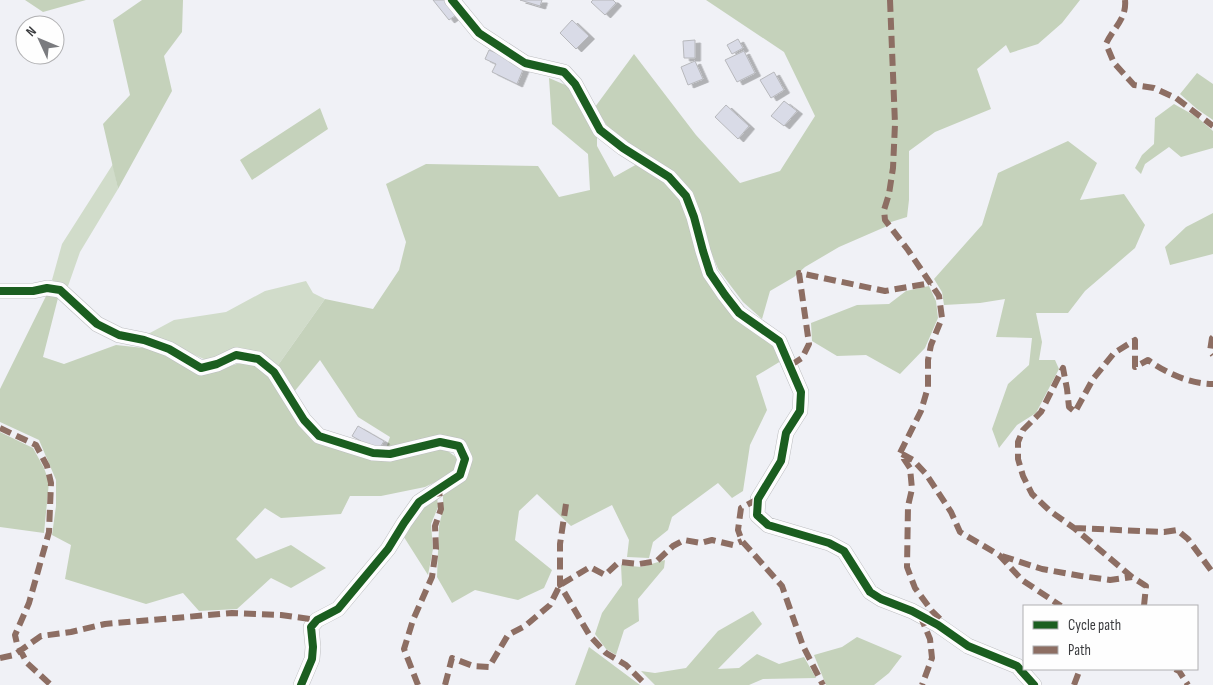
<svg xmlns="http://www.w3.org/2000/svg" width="1213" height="685" viewBox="0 0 1213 685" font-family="'Sofia Sans Condensed',sans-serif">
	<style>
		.green { fill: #d1dcca }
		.forest { fill: #c5d2bb }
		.building { fill: #d9dbe7; stroke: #b7b8bc; filter: url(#shadow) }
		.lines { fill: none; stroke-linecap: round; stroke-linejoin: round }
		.minor-casing { stroke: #bdbec1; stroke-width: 16 }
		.minor { stroke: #fdfdfe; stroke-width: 15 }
		.quiet { stroke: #8d6e63; stroke-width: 6; stroke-dasharray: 12 6; stroke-linecap: butt }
		.cycleway-casing { stroke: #fefefe; stroke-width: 11 }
		.cycleway { stroke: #1b5e20; stroke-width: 8 }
	</style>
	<defs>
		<filter id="shadow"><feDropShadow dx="5.5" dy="3" stdDeviation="0" flood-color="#0004"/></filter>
	</defs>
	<rect width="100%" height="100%" fill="#f0f1f6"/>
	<path class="green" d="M113,164L118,189L80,252L67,289L52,280L62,244Z
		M306,281L313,293L325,299L276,368L258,353L206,360L148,334L174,320L226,312L265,291Z"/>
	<path class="forest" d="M25,0H86L43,12Z
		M142,0H183L182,32L164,56L172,91L118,189L103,124L130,95L113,20Z
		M706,0H1080L1062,23L1038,44L1010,53L1006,45L977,69L991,109L935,132L909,151V200L907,217L891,222L885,227L839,247L805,267L794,277L770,291L762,319L743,302L718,269L708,245L694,201L607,126L595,107L634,54L696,135L740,183L780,171L815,116L784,52Z
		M1197,73L1213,84V120L1197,109L1180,94Z
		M549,78L570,87L597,136V146L614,177L639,163L664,179L681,197L699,259L774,345L781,361L756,376L767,410L750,445L743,491L732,498L718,483L672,517L668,530L653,542L649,558L627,557L629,540L612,505L571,526L537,494L519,511L515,540L552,570L544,588L518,600L475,590L452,603L437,577L439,526L443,509V493L463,476L461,444L385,451L390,437L358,417L320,360L294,392L276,368L325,299L373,309L399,270L406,242L386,184L426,164L538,166L559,197L590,190L588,154L552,124Z
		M1174,104L1197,117L1213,131V148L1181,157L1169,147L1145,164L1141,174L1135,168L1142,155L1154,144L1155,118Z
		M320,108L328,129L252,180L240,160Z
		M1068,141L1097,163L1080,200L1124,194L1145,225L1135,248L1085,291L1068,313H1036L1042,342L1039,360H1055L1059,369L1036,413L1017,425L999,448L992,429L1008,384L1029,365L1032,338L996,337L1005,299L980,303L944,305L942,292L934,279L982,225L998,173Z
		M1213,213V254L1170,265L1165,247L1186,227Z
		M929,286L936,301L938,318L925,348L900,374L866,355L837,356L812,341L811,323L857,305L889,304L906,291Z
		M47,294L58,298L43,357L64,364L116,345L144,348L224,368L240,363L255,365L272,377L303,426L376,458L444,448L457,458L456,472L425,487L381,496H350L341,514L281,518L265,508L236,539L256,559L291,545L326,568L291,588L271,578L237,609L199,611L183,593L146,604L65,579L71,545L52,535L56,506V480L39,440L0,422V389Z
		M0,432L33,448L44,468L49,482L44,533L0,527Z
		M437,496L438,507L431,524L433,549L428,575L402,534L424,503Z
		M665,560L664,568L638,599L639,621L624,630L616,655L606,649L595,634L602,613L622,585L621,565L641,567Z
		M753,611L762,624L718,669L739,668L757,654L779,664L804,657L816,678L763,679L749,685H655L641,671L655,673L686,668L718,631Z
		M857,637L902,656L889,673L874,685H826L814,655L842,647Z
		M589,647L640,685H575Z"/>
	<path class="building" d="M433,0H445L456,15L449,20Z
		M520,0H542L540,6Z
		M593,0H613L616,3L605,15L591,2Z
		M572,20L589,36L576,49L560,33Z
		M738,39L743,48L732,54L727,45Z
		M695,40V58H684L683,41Z
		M489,50L525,65L517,84L492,72L496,64L485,59Z
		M744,51L755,73L737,82L725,60Z
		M695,61L703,79L688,85L681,67Z
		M774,72L784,90L771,98L760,80Z
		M784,101L797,111L784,126L771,116Z
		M726,105L749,126L738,139L715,117Z
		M358,426L384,441L378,451L352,436Z"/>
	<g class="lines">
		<g class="minor-casing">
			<path id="minor" d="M452,0L479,33L525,63L564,72L575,84L600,130L623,148L669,177L686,196L694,217L703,251L710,273L725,295L739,313L779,341L801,392L800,411L786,433L781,461L758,499L757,515L768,525L829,543L844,551L870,592L881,599L912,611L938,625L968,646L1017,666L1034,685
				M0,291H33L47,288L60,290L97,324L119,335L144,340L169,349L201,368L217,364L236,355L258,359L274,372L304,420L319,436L373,453L390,454L440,442L459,446L465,459L460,475L419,502L404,523L388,549L338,609L317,620L311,627L313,647L312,659L301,685"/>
		</g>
		<use href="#minor" class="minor"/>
		<path class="quiet" d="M890,0L895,124L893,168L889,194L884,210L885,220L908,250L939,296L942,318L931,345L928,360V387L921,411L900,453L910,468L912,489L908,506L907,567L915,588L932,611L944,623
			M1125,0C1127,19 1113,28 1106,44L1114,63L1134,85L1154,88L1176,98L1213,126
			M1213,337L1212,338L1210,351L1213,355
			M791,365L802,358L809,344L799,273L885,291L931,283
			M0,428L36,445L47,466L51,483L49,532L29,603L15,635L17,644L27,663L51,685
			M902,454L913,460L926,474L951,512L960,532L999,555L1022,580L1061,606
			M758,499L741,508L738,530L742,541L782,586L803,646L823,685
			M566,504L560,544V585L590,636L606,653L626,665L646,685
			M1074,528L1164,532L1177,530L1188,539L1213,573
			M1002,556L1042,569L1081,576L1110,580L1132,577
			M1144,606L1146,586L1132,577L1074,528L1050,511L1032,494L1023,476L1018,459V442L1023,430L1041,412L1063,368L1067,389L1069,407L1075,412L1093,379L1114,353L1135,340V367L1148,360C1166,373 1190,384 1213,384
			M920,615L930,639L932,658L922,685
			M0,658L14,655L41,636L71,632L105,624L232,613L281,615L317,620
			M1175,669L1179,671L1188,685
			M418,685L404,649L413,620L432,577L436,549L435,526L441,509L439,490
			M445,685L452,658L473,666L489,667L508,635L525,626L550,605L560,585L590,567L605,575L619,562L639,564L657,561L673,546L684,540L701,543L712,540L733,545L742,541
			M1074,685L1080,669"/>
		<g class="cycleway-casing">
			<path id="cycleway" d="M452,0L479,33L525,63L564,72L575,84L600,130L623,148L669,177L686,196L694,217L703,251L710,273L725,295L739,313L779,341L801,392L800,411L786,433L781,461L758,499L757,515L768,525L829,543L844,551L870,592L881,599L912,611L938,625L968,646L1017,666L1034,685
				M0,291H33L47,288L60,290L97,324L119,335L144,340L169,349L201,368L217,364L236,355L258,359L274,372L304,420L319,436L373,453L390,454L440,442L459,446L465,459L460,475L419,502L404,523L388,549L338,609L317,620L311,627L313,647L312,659L301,685"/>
		</g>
		<use href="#cycleway" class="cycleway"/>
	</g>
	<rect x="1023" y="605" width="175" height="65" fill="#fefefe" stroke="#b0b0b2"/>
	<rect x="1033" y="621" width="25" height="8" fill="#1b5e20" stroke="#b0b0b2"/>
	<text x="1068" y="630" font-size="15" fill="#3b3c3f">Cycle path</text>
	<rect x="1033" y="646" width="25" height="8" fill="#8d6e63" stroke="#b0b0b2"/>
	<text x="1068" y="655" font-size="15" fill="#3b3c3f">Path</text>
	<g transform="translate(40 40) rotate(314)"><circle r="24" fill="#fefefe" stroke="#b0b0b2"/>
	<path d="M0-4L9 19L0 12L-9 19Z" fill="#7a7b7f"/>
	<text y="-8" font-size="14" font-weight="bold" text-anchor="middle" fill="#3b3c3f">N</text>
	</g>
</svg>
